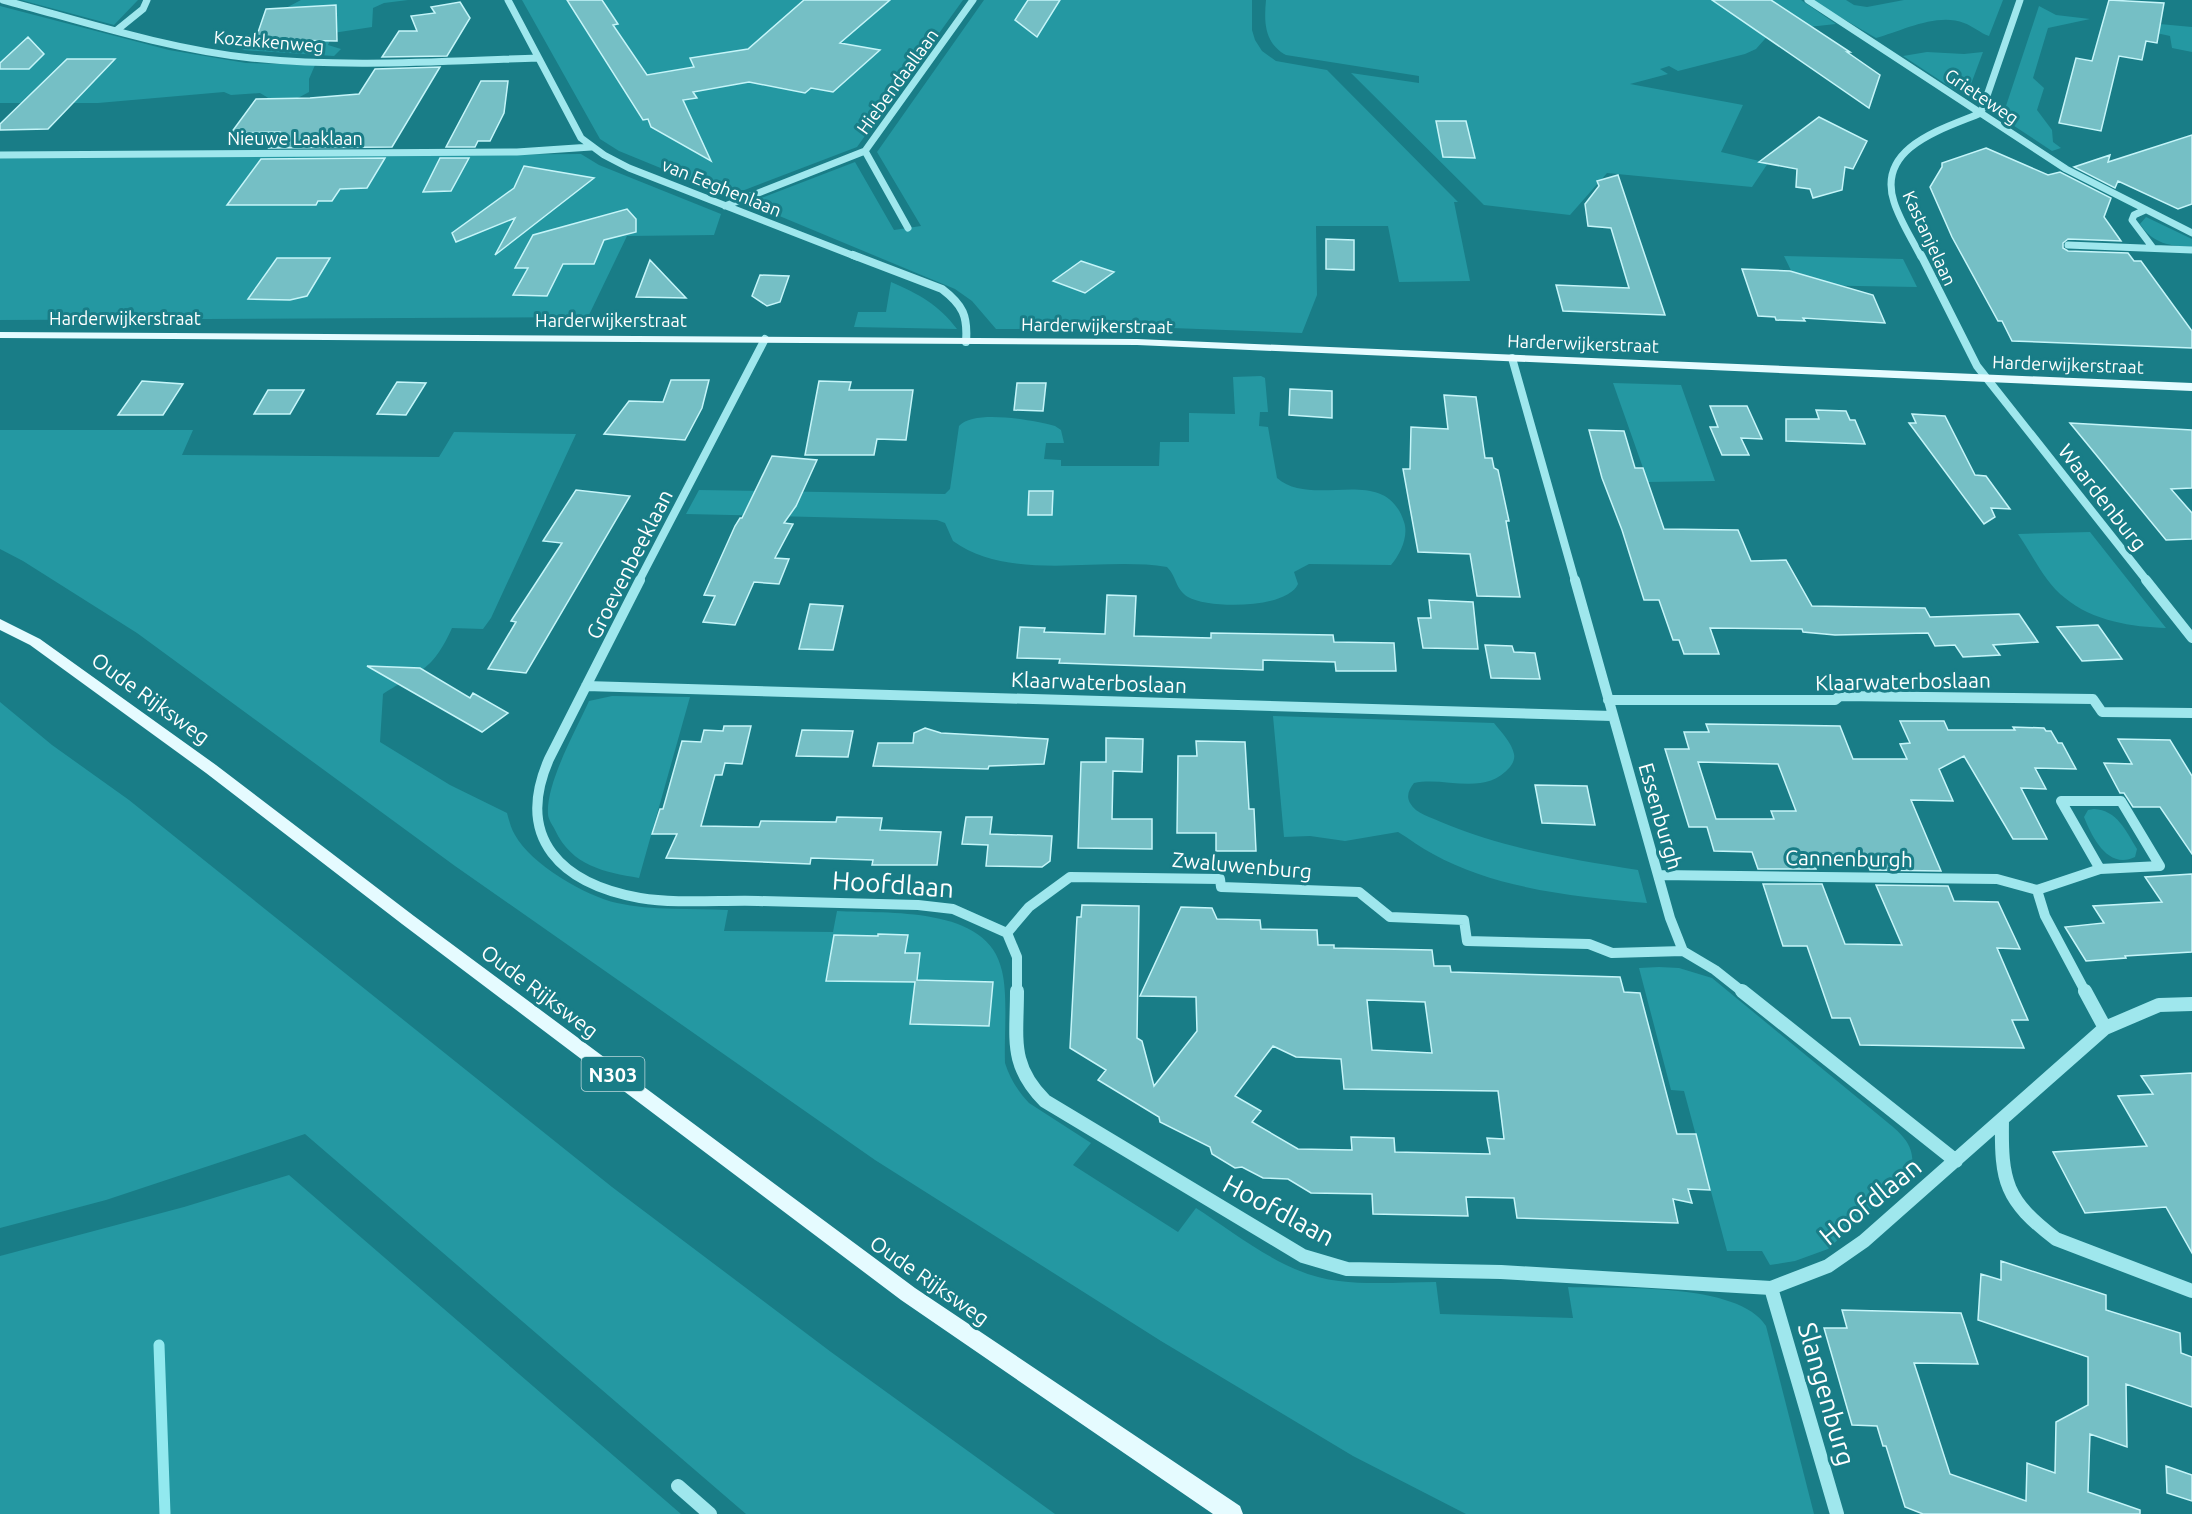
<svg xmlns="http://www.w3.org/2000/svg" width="2192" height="1514" viewBox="0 0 2192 1514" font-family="Ubuntu,sans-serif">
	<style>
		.green { fill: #2498a2 }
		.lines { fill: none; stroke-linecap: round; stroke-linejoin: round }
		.stream { stroke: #92e9ef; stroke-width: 11 }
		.building { fill: #75bfc5; stroke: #c5f5f9; stroke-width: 1.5; fill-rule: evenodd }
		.minor-far3 { stroke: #9fe7ed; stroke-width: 7 }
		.minor-far2 { stroke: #9fe7ed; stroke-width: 8 }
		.minor-far1 { stroke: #9fe7ed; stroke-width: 10 }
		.minor { stroke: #9fe7ed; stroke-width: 14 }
		.major { fill: #e5fbff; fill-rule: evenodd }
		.labels { text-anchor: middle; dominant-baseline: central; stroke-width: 6; stroke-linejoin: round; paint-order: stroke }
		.far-street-label { font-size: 18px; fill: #fff; stroke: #197d87 }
		.shield { fill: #197d87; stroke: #bad8db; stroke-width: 1.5 }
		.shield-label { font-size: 20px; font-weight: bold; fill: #fff }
		.street-label { font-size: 21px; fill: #fff; stroke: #197d87 }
		.near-street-label { font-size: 26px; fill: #fff; stroke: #197d87 }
	</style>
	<rect width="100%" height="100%" fill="#197d87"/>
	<path class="green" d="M21,0H138L114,25Z
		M301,0H408L384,3L373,8L372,27L333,33L328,45L341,49L334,56L242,50L256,44L264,31L260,27L265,19Z
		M522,0H963L857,147L729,196L619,151L600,139Z
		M984,0H1252V30L1255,40L1262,51L1276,61L1327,70L1458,202H1454L1470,281L1399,282L1388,226H1316L1317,295L1302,333L1172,328L996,329L972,301L955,289L748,203L855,162L894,230L921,226L877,152Z
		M1266,0H1801L1836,24L1772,31L1756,49L1745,54L1678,71L1669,66L1660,69L1668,74L1630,84L1743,105L1721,152L1768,163L1752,187L1607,173L1570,215L1484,205L1351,73L1419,83V76L1286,55C1264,43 1264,22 1266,0Z
		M1811,0H1846L1854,5L1867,7L1904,0H2003L1989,36C1980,33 1973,26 1964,23C1938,12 1901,31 1876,38Z
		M0,6L169,50L246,63L315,65L309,79V92L296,99H270L260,93L231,95L224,92L98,103H0Z
		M2039,6L2056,15L2090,19L2048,28L2033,78L2044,88L2037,110L2052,130L2053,142L2061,148L2052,151L2002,118Z
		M2149,23L2192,27V52L2172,48L2170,36L2152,32Z
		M1927,52L1964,54L1983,52L1968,92L1953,89L1903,56Z
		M581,154L599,165L721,214L714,235L627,236L588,317L0,320V158Z
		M2146,217L2192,239V247C2170,246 2153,244 2140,224Z
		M1784,256L1903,259L1917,287L1798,285Z
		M891,282C919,294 939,305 957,329L854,327L858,312H886Z
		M1261,376L1265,378L1268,412H1260L1259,426L1268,427L1277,478C1314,510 1385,462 1404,522C1409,536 1400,555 1391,565L1309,564L1294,572L1298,584C1287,609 1209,609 1188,597C1175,589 1177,577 1167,567C1101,556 1011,583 953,541L945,523L937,520L686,514L699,490L945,494L950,489L959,426C974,409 1033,420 1055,426L1061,430L1064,443H1046L1044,459L1061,460V466H1159L1160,442H1189V413L1235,414L1233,377Z
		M1613,383L1681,385L1715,481L1648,482Z
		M0,430H193L182,455L439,457L454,432L576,434L491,618L483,629L452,628C432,672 420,670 383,694L380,742L450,785L507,813C509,820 511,829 515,835C531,864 585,896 617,903C652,911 692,908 728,910L724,931L833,932L837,911C887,914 989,905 1002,971C1008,996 1004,1036 1005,1063C1010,1079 1018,1091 1029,1103L1091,1143L1073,1165L1178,1232L1196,1208C1238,1235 1287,1276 1339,1281C1370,1285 1404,1282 1436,1282L1440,1314L1573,1318L1568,1287C1617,1289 1739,1282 1766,1326L1814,1514H1466L1353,1456L1161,1341L875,1160L455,866L137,633L23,561L0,549Z
		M2090,532L2166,628C2133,627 2092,621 2065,598C2045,583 2032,554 2018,534Z
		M612,696L690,697L639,878C604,872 572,866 555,830C553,826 548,819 548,814C546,783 576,730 589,701Z
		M0,702L52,745L129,800L612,1187L831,1352L1055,1514H746L305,1134L106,1200L0,1228Z
		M1273,716L1494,723C1501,732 1512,743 1514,754C1515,759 1513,763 1510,767C1485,797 1445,776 1414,783C1409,789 1406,796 1410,803C1416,814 1431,817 1441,822C1505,849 1570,859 1638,870L1647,903C1576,897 1496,889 1433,854C1421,848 1410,839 1398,832L1345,841L1310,836L1284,837Z
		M2094,809C2117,810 2126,831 2137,849L2135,857C2108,870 2092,837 2084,817L2088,810Z
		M1659,967L1679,968L1712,978L1887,1122C1903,1135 1915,1146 1912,1168L1902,1180L1828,1249L1795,1261L1770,1265L1762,1251H1727L1684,1091L1671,1090L1639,968Z
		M289,1175L681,1514H0V1256L184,1207Z"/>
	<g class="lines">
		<path class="stream" d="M159,1345L165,1514"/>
	</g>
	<path class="building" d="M567,0H602L618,24L613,25L647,75L694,67L690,58L748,49L804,0H890L840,43L880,50L833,92L811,88L805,93L749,82L693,92L697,98L683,100L711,161L651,127L648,119L643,120Z
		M1028,0H1060L1037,37L1015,20Z
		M1712,0H1771L1850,52H1847L1880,75L1869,108Z
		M2109,0L2164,3L2157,43L2146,41L2142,60L2119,56L2101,131L2059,123L2076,58L2092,61Z
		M460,2L470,18L447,56L382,57L399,31H417L411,16L435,13L431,7Z
		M336,5L337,41L280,40L254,44L266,9Z
		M28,37L44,54L29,69H0V63Z
		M67,59H115L48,129L0,130V124Z
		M440,67L392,147L269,148L280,132L231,133L256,99L310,98L359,94L375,69Z
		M481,81H508L504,113L490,141H478L475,147H446Z
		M1819,117L1867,141L1853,169L1845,167L1842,190L1813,198L1810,189L1796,187L1797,169L1759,162Z
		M1436,121H1466L1475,158L1443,157Z
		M2192,135V204L2178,209L2118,181L2115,188L2074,167L2110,155L2108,162Z
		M1986,148L2048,175L2060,172L2111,198L2104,217L2121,241L2068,239L2063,243V248L2068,251L2128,253L2134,261H2141L2192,331V348L2012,341L2002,321H1998L1952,237L1930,187L1942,167V163Z
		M385,158L367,188L340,189L332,201H318L316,205H227L261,159Z
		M440,158H469L451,191L423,192Z
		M524,166L594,178L495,255L515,218L456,242L452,233L514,188Z
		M1618,175L1636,229L1665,315L1563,311L1556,285L1629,288L1611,228L1588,226L1585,204L1599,186L1597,181Z
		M627,209L636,219V232L604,240L594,264H563L547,296L513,295L528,268H515L533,235Z
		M1326,239L1354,240V270L1326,269Z
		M277,258H330L307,296L290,300L248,299Z
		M650,260L686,298L636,297Z
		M1081,261L1114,272L1085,293L1053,281Z
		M1742,269L1790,271L1873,295L1885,323L1803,318L1805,321L1776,320L1775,317L1758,316Z
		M760,275L789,276L780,302L767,306L752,296Z
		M671,380H709L702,408L685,440L604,434L629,401L663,402Z
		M142,381L183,384L163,415H118Z
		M819,381L851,382L849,390H913L906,440L877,439L874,455H805Z
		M397,382L426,383L406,415L377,414Z
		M1017,383H1046L1043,411L1014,410Z
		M1290,389L1332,391V418L1289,415Z
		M268,390H304L290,414H254Z
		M1444,395L1476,397L1485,458H1492L1494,468L1498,470L1509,521H1506L1520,597L1477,596L1470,554L1418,552L1403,469H1410L1411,427L1448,429Z
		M1710,406H1747L1762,439L1741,438L1749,455H1722L1710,427H1718Z
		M1816,410L1846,411L1850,420H1855L1865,444L1786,441V419H1819Z
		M1912,414L1945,416L1975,475L1986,476L2010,509L1991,508L1995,517L1984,524L1909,423H1916Z
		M2070,423L2192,430V488L2171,489L2192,513V539L2166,540Z
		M1589,430L1624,431L1635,468H1643L1664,529L1738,530L1751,561L1786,560L1812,606L1925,608L1930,617L2019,614L2038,642L1993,645L2000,655L1963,657L1955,645L1935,646L1928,633L1835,635L1803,632L1802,629L1710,628L1719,654H1684L1679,640H1673L1659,600H1644L1622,530L1602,478Z
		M772,456L817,460L796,506L784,523L793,524L775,558L789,559L779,584L754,582L735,625L703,622L715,596L704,595L735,526L740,518H742Z
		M576,490L630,496L526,673L488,669L516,622L511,621L562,543L543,541Z
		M1029,491H1053L1052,515H1028Z
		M1107,595L1136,596L1134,636L1211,638V633L1333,635L1334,642L1394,643L1396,671H1336L1335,662L1263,660V670L1059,663L1060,659L1017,658L1020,627L1045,628L1044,632L1105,634Z
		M1429,600L1473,602L1478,649L1423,648L1418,618H1431Z
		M810,604L843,606L833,650L799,649Z
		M2098,625L2122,659L2082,661L2057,627Z
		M1485,645L1512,646L1514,652L1535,653L1540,679L1491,678Z
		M367,666L420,668L470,698L473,693L508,713L482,732Z
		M1900,721H1944L1948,730H2015L2013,727L2044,728L2046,731H2051L2058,743H2062L2076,769L2035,768L2046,789L2021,788L2047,839H2013L1964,756L1939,769L1953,801L1911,800L1941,871L1870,870L1864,855L1811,854L1816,869H1758L1752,852L1714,851L1707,827H1689L1665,749H1689L1684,732H1709L1706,724L1840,726L1853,759H1907L1900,744L1910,743ZM1698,762L1778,764L1796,811H1771L1774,819H1716Z
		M724,726H751L742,764L725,763L722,775H715L701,826L759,827L761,821L836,822L837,817L882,818L880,830L941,832L937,865H872L873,860L811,858L810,864L666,858L677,834H652L660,809H663L682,741L701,742L704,730L723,731Z
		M925,728L941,733L1048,739L1044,764L989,766L988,769L873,766L878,743H913L914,733Z
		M802,730L853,731L848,757L796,756Z
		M1106,738L1143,739L1142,772L1113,771L1112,819H1152V849L1078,848L1081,762H1106Z
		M2118,739L2170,740L2192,776V854L2160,807H2133L2124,793H2120L2104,763L2132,764Z
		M1196,741L1245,742L1249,809H1254L1256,851H1216V833H1177L1178,756H1197Z
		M1535,785L1587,786L1595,825L1542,823Z
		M966,817H992L990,834L1052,836L1050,861L1042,867L986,866L988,845L962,844Z
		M2192,874V952L2125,956L2126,958L2086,961L2065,927L2104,923L2093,906L2162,902L2145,877Z
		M1763,884H1822L1845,944L1902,945L1876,885L1948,886L1954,901L1998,902L2020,949L1997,948L2028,1020H2012L2024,1048L1860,1045L1850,1018H1832L1807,946H1783Z
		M1082,905L1139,906L1137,1038L1142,1041L1154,1086L1197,1031L1196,997L1140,996L1181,907L1212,908L1217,919L1260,920L1261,929L1317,930L1318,945H1334V948L1432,950L1434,966H1450L1451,972L1620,977L1624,992L1640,993L1677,1134H1696L1710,1190L1688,1189L1692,1203L1673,1199L1678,1223L1517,1218L1514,1198L1466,1197L1468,1216L1373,1214L1372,1194L1311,1193L1288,1179L1263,1178L1242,1167L1235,1168L1212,1154L1210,1147L1160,1122L1159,1117L1098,1080L1106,1070L1070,1048L1077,917H1081ZM1367,1000L1425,1002L1432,1053L1372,1050ZM1273,1046L1296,1057L1341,1059L1344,1089L1498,1091L1504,1139L1487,1138L1490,1154L1395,1152L1394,1138L1351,1137L1352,1150L1298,1149L1252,1122L1261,1111L1235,1096Z
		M878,934L908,935L905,953H920L917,980L993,982L989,1026L910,1024L915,982L826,981L834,935L878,936Z
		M2192,1073V1253L2166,1207L2085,1213L2053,1152L2147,1146L2118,1096L2153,1094L2141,1076Z
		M2001,1261L2106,1295V1310L2180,1333L2181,1353L2192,1357V1407L2126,1384L2127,1447L2090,1434L2088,1492L2140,1510V1514H1923L1905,1507L1886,1446H1883L1877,1426L1852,1425L1824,1328H1847L1842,1310L1961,1313L1978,1364L1914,1363L1950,1474L2026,1501L2027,1463L2055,1473L2056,1422L2088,1405V1357L1978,1320L1981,1274L2001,1280Z
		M2166,1466L2192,1475V1501L2167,1493Z"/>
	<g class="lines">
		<path class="minor-far3" d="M3,0C85,22 167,49 251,58C346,68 443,61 538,58
			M508,0L581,138L604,155L629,168L857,257
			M1808,0L2066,169L2192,233
			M117,30L143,9L147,0
			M865,151L908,228
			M0,155L517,152L591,147
			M725,206L865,151L973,0
			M2145,210L2134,215L2132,220L2153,248
			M2068,245L2192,250
			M1921,257C1912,239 1900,221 1894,202C1876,147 1943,129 1981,113L2020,0"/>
		<path class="minor-far2" d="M853,255L942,289C963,305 968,316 966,342
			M1921,255L1977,366L2147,581
			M1512,358L1575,581
			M639,581L765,339"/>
		<path class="minor-far1" d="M640,580L549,759C514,839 562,884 640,898C676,904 721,900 758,901C812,902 865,904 918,905L953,909L1007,933L1017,957V993
			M1575,580L1670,918L1683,951L1715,970L1744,993
			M2146,580L2192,638
			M586,686L1612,716
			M1608,700H1835L1840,696L2093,699L2102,712L2192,713
			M2061,801H2121L2160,866L2100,869Z
			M1658,875L1997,879L2037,890L2045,916L2086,993
			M2037,890L2100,869
			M1007,933L1029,907L1070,877L1220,879L1221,887L1359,892L1390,917L1464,920L1467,941L1589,944L1612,953L1683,951"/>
		<path class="minor" d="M1017,991C1017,1039 1009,1065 1045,1101L1303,1256L1347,1269L1501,1272L1771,1288L1828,1266L1864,1241L2105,1028L2159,1005L2192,1004
			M1742,991L1956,1161
			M2085,991L2105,1028
			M2002,1120C2001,1182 2005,1200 2056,1239L2192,1291
			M1771,1288L1837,1514
			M678,1486L710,1514"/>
		<path class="major" d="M0,332L1137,339L2192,383V391L1137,345L0,338Z
			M0,619L40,639L216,765L414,916L915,1288L1240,1506L1243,1514H1213L901,1300L402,924L206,773L30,645L0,630Z"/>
	</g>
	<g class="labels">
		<g class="far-street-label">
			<text transform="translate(269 41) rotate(5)">Kozakkenweg</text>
			<text transform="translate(897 81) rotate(-54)">Hiebendaallaan</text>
			<text transform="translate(1982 96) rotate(34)">Grieteweg</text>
			<text x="295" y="138">Nieuwe Laaklaan</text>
			<text transform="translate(722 187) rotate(22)">van Eeghenlaan</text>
			<text transform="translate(1930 238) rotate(65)">Kastanjelaan</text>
			<text x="125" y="318">Harderwijkerstraat</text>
			<text x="611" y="320">Harderwijkerstraat</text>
			<text transform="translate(1097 325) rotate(1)">Harderwijkerstraat</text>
			<text transform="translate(1583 343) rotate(2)">Harderwijkerstraat</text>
			<text transform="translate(2068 364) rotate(2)">Harderwijkerstraat</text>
		</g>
		<rect class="shield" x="581.5" y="1057" width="63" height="34" rx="4.5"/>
		<g class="shield-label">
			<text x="613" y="1074">N303</text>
		</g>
		<g class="street-label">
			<text transform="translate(2103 497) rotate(52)">Waardenburg</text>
			<text transform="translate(629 564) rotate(-63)">Groevenbeeklaan</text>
			<text transform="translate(1903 681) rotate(-1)">Klaarwaterboslaan</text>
			<text transform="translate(1099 682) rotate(2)">Klaarwaterboslaan</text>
			<text transform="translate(151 698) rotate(36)">Oude Rijksweg</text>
			<text transform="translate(1661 816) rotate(74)">Essenburgh</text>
			<text transform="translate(1849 858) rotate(1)">Cannenburgh</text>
			<text transform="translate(1242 865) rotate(5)">Zwaluwenburg</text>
			<text transform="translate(540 991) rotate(37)">Oude Rijksweg</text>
			<text transform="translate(930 1280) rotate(35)">Oude Rijksweg</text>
		</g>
		<g class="near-street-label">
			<text transform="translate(893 884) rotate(4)">Hoofdlaan</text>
			<text transform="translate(1870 1201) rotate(-39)">Hoofdlaan</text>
			<text transform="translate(1279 1210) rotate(28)">Hoofdlaan</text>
			<text transform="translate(1827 1394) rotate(74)">Slangenburg</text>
		</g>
	</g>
</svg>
